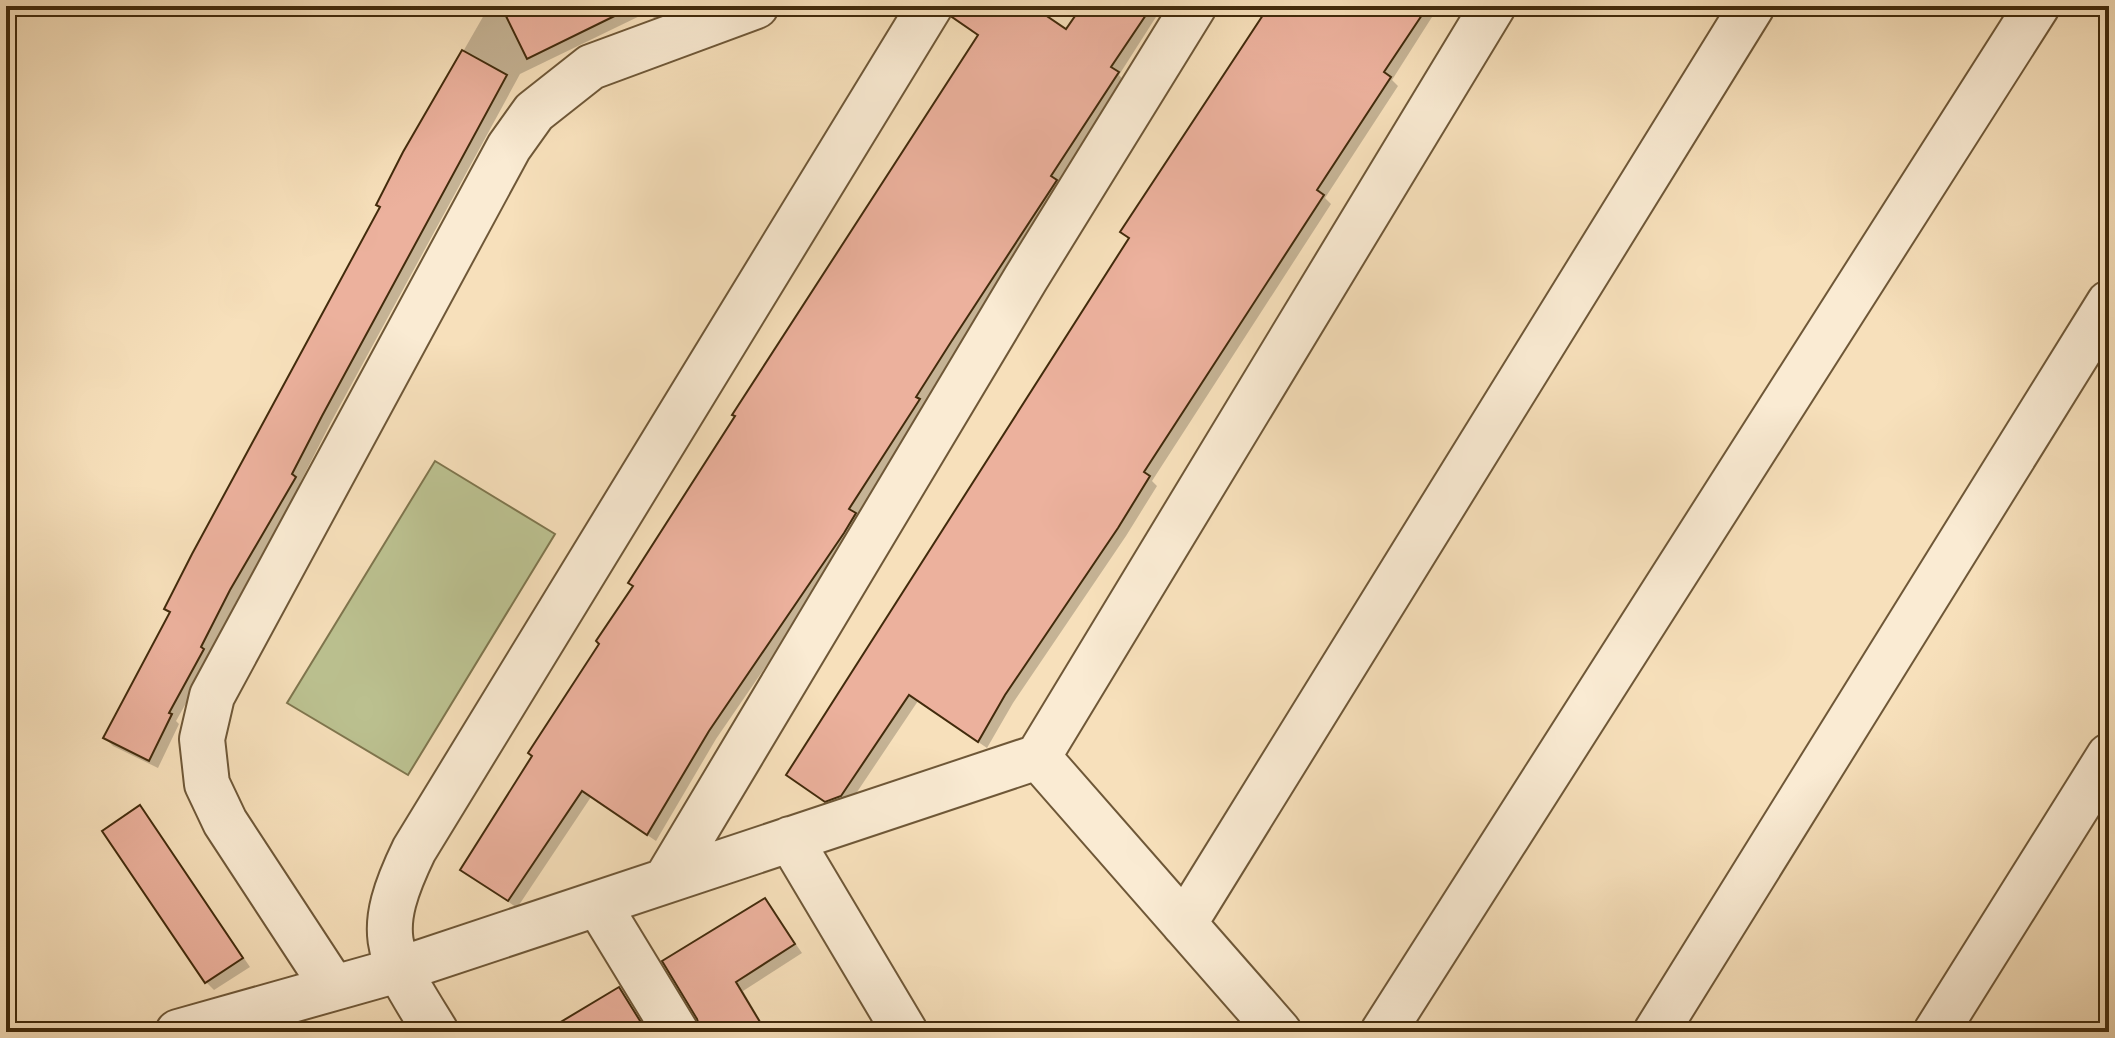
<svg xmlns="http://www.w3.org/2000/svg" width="2115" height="1038" viewBox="0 0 2115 1038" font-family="'Sorts Mill Goudy',serif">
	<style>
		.green { fill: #bcc291; stroke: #7f764e; stroke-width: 2 }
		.shadow { fill: #0003 }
		.building { fill: #ecb19d; stroke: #422b0c; stroke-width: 2 }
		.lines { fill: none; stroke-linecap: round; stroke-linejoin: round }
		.minor-casing { stroke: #6f5838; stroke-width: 48 }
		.minor { stroke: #faebd3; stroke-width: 44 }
	</style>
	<rect width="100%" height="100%" fill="#f7e0bb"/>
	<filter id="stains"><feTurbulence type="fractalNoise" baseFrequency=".0025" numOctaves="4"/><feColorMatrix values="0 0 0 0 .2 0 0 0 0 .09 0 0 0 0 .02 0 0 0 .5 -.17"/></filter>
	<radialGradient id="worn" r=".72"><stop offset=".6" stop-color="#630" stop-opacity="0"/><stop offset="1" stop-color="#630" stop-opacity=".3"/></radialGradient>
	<path class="green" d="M435,461L555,534L408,775L287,703Z"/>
	<path class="shadow" d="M504,6H690L657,21L648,12L520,74L330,424L300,483L303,486L238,598L208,656L211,659L176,721L179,724L158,768L113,746L105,738L171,614L166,609L382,207L405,153L484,15Z
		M993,6H1028L1065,31L1082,6H1163L1119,75L1125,82L857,517L863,523L852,541L716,739L656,841L591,797L517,908L463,869L980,36Z
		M1272,6H1439L1392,80L1398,86L1325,198L1331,204L1152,481L1157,486L1126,536L1013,703L987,748L918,701L849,804L834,809L788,775L1130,239L1123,232Z
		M140,807L250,967L214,990L206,982Z
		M765,900L802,953L743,991L767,1032H703L665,962Z
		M619,989L648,1032H550Z"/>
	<path class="building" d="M501,6H635L527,59Z
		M955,6H1032L1066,29L1082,6H1152L1111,67L1119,72L1051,176L1057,180L951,342L916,397L920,399L849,509L856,513L844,533L709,731L647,835L582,791L508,901L460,870L532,756L528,753L599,644L596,641L633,586L628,583L735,416L732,415L978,35L952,17Z
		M1269,6H1428L1384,72L1391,77L1317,190L1324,195L1144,472L1150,476L1118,528L1005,695L978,742L909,695L841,796L825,802L786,775L1129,238L1120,232Z
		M462,50L507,75L322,416L292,474L296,477L230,590L201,647L204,649L169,713L172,714L149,761L103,738L170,612L164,609L192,554L380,207L376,205L403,152Z
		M140,805L243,958L205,983L102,831Z
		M765,898L795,944L736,982L766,1032H701L697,1019L662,961Z
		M619,987L647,1032H544Z"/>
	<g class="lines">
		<g class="minor-casing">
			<path id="minor" d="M1038,757L1279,1032
				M790,839L905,1032
				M666,880L1026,278L1194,6
				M598,904L676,1032
				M1184,924L1752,6
				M333,987L225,822L207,784L202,739L212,696L509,147L534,112L591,67L756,6
				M178,1032L398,970L1038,757L1493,6
				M436,1032C388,954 372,937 414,850L930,6
				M1383,1032L2037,6
				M1656,1032L2109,303
				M1936,1032L2109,756"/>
		</g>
		<use href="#minor" class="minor"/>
	</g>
	<rect width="2115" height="1038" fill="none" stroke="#f7e0bb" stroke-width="32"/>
	<rect x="8" y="8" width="2099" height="1022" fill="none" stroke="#422b0c" stroke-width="4"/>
	<rect x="16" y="16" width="2083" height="1006" fill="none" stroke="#422b0c" stroke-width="2"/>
	<rect width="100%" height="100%" filter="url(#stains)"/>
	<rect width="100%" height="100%" fill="url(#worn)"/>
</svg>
